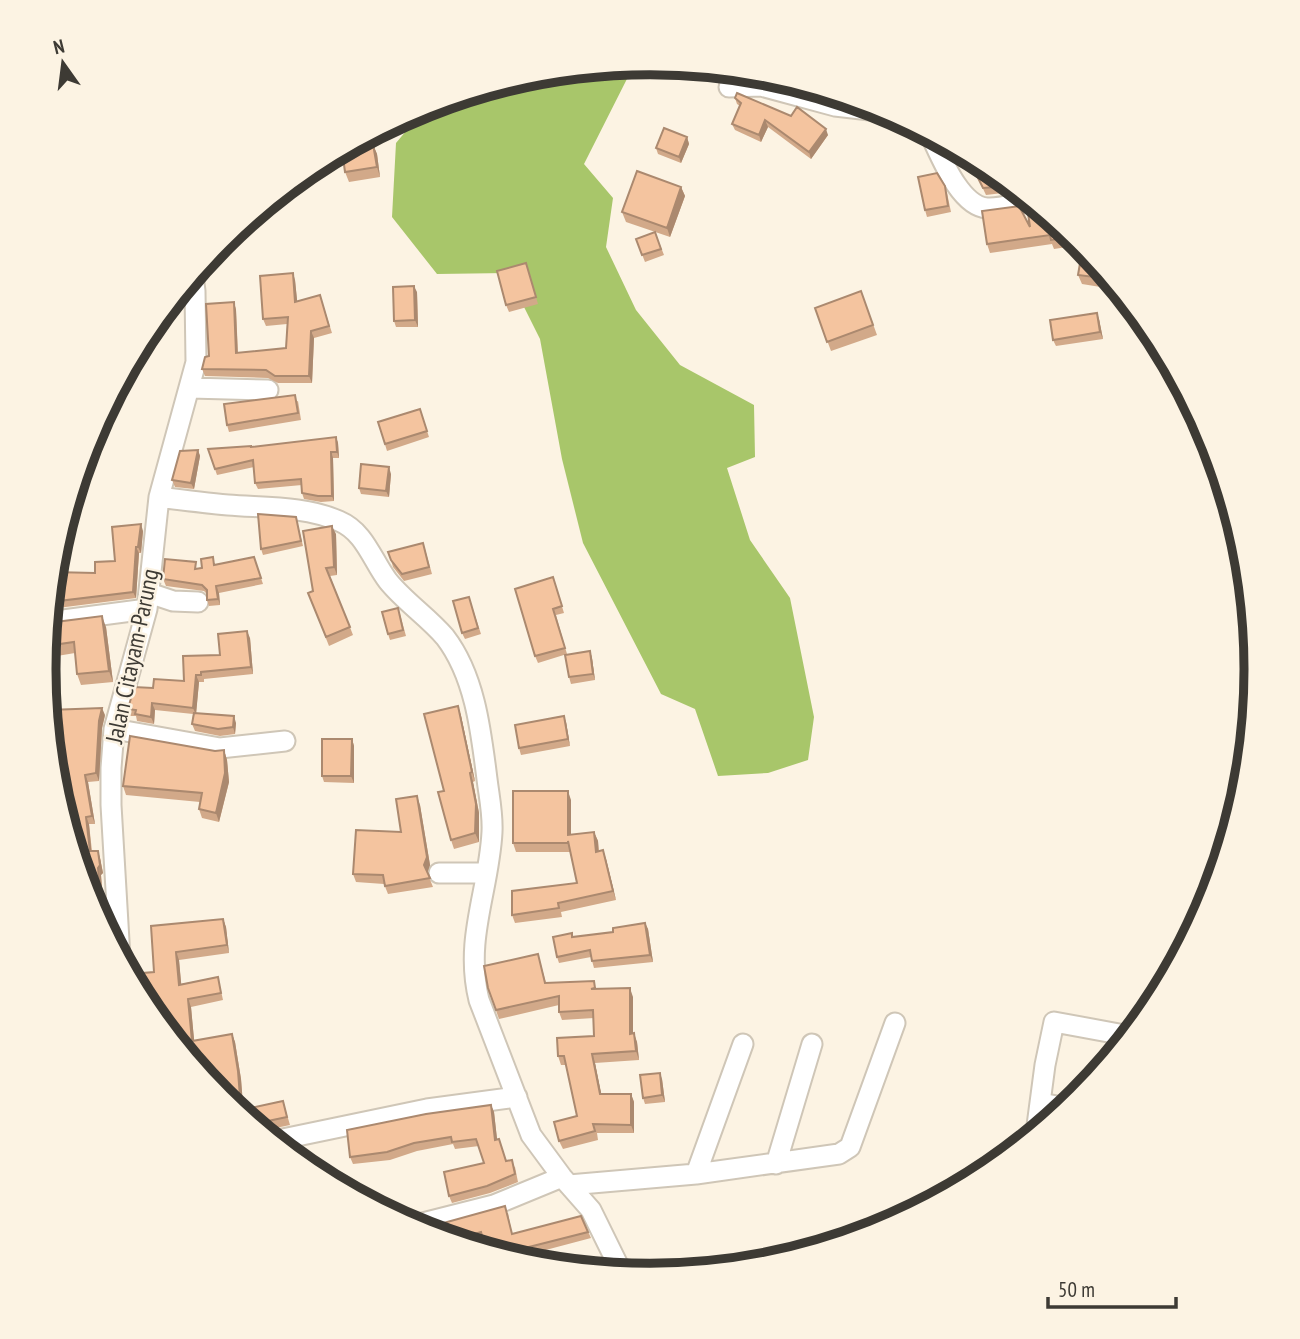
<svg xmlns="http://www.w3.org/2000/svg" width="1300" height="1339" viewBox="0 0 1300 1339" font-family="'PT Sans Narrow',sans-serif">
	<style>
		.water { fill: #a8c66a }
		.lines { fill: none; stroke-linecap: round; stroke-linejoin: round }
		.minor-casing { stroke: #cfc6b7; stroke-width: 23 }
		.minor { stroke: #fff; stroke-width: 19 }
		.wall { fill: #d2a989 }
		.shaded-wall { fill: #ab896f }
		.building { fill: #f4c49f; stroke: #ab896f; stroke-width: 2 }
		.labels { text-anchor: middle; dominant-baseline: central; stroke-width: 5; stroke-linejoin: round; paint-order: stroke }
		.street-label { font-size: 24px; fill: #3d3a34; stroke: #fcf3e3 }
		.rim { fill: none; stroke: #3d3a34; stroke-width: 9 }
	</style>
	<rect width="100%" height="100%" fill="#fcf3e3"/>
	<path class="water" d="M634,65L584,164L613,198L606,247L636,310L680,365L754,405L755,457L727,468L750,540L790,598L814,717L808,760L768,773L718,776L695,709L661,694L583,543L562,459L540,339L507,273L437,274L392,217L396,143L426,107L532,75Z"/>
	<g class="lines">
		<g class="minor-casing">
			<path id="minor" d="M729,87L761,86L835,106L887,112
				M931,136C941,157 960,206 987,208C1001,209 1016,203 1031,201
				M190,388L268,390
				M159,497C182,500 205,503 228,505C264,508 305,506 339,521C365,532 372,560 388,581C405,602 428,617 445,637C475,676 481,731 487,779C489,796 493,814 492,832C489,891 464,939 479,1000L531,1135L562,1177L591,1210L622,1273
				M149,593L173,601L198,602
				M48,622L147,609
				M114,729L220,748L285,741
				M439,873H485
				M120,958L111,805V768L114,729L147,609L159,497L196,362L195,291L193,276
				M1041,1103L1067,1108
				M1036,1133L1045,1065L1054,1022L1130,1036
				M273,1141L427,1109L517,1097
				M776,1164L812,1044
				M696,1174L743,1044
				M569,1185L696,1174L839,1154L850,1147L895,1023
				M411,1226L494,1205L562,1177"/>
		</g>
		<use href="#minor" class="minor"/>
	</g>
	<path class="wall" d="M735,98L828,135L811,159L768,127L761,142L735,130L732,124L740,106L737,104Z
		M372,134V144L377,154L380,177L349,182L345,172L343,156L329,157Z
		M687,137L689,144L681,163L658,154L656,148Z
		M974,170L1007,182L1011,192L986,195Z
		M681,187L685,196L670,237L626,222L622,212Z
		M947,193L951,212L927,217L925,210Z
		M1042,211L1079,241L1080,245L1054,249L1052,244L990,253L987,244L1030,227Z
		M655,232L664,255L645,262L636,239Z
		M1083,246L1119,290L1082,284L1078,275Z
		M528,270L538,304L509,312L506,305Z
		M295,280L297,301L320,295L332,333L314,338L312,383H278L268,378L205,376L202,369L234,302L236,310L238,353L286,348L287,324L266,326L263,319Z
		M861,291L877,335L831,351L815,308Z
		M417,292L418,327H396L394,321Z
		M1099,319L1103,339L1056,346L1053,340Z
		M298,401L301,420L229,432L227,425Z
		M420,409L429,437L387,451L378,422Z
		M336,437L338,443L339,458H333L334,501L321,502L304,499L302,493V485L258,489L255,483L254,467L217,475L208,449L251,447Z
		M198,450L200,456L194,489L175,487L172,480Z
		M391,474L389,497L361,494L359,488Z
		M296,517L303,546L263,555L261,549Z
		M143,531L141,553H139L136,598L50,609L53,572L95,573L115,561Z
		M336,534L337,575L330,576L353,635L329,646L308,593L313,591Z
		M425,549L432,574L404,581L393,567L391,560Z
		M254,557L263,584L219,593L220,605L209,606L207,600V594L204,591L166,586L163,579L198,568Z
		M553,577L564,613L556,615L567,654L538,663L535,656Z
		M469,597L481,634L465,639L462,633Z
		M400,614L406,636L390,640L388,634Z
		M48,623L106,627L113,682L81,685L77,674L75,653L45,658Z
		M250,638L253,674L204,679V682H199L196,713L236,723L235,734L220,736L195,731L192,724L193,714L155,710L154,724L137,721L136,716H130L128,709L153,688L184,681L220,655Z
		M590,651L592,658L595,680L571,684L569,677Z
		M458,706L461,716L475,781L473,782L479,813V842L454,849L451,840L444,791Z
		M105,715L102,728L99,781L88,782L95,824H89L92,851L100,858L103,873L101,875L105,930L90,901L55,787Z
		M566,722L570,746L521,755L519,748Z
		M352,739L354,746V783L324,782L322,776Z
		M224,750L227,760L229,782L219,822L202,818L199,809L200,802L126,795L123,786L215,751Z
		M571,800V835L594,832L598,841L599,851L606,859L616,900L561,912L562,917L515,923L512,915L577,883L570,852H516L513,843Z
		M420,805L430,865L427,872L433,887L388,894L384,884L356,882L353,874L401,832Z
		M223,919L226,927L229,953L179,960L181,984L218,977L223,1000L191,1007L194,1041L232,1034L235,1042L241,1079L243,1110L283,1101L290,1125L271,1129L265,1134L221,1098L146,1006L154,972L151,926Z
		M645,923L648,929L653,962L594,968L591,957L559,963L557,957L572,933L573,937L613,932Z
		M538,954L546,983L597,989L633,997V1034L637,1042L639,1060L595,1063L601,1094H631L634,1102V1133H597L598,1140L563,1149L559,1141L577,1116L566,1065H561L558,1056L594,1036V1018L562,1020L559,1012V1005L499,1019L488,988Z
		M662,1079L665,1102L645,1104L643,1098Z
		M491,1105L494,1112L497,1140L506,1161L515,1167L518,1182L490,1193L452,1203L449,1196L484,1163L479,1146L455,1149L453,1144L417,1151L390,1160L353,1164L350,1157Z
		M508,1213L512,1234L581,1216L591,1238L523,1256L483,1239L465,1244L418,1230Z"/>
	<path class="shaded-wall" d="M765,120L768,127L761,142L759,135Z
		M826,129L828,135L811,159L809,152Z
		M372,134L373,155L369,144V136Z
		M687,137L689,144L681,163L679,157Z
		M373,144L377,154L380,177L377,167Z
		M681,187L685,196L670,237L667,228Z
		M293,273L295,280L298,309L295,302Z
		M414,286L417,292L418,327L415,320Z
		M234,302L236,310L238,360L236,353Z
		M1097,313L1099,319L1103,339L1100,332Z
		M311,331L314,338L312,383L309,376Z
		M336,437L338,443L339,458L337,452Z
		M198,450L200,456L194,489L191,483Z
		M331,452L333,458L334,501L332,496Z
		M389,467L391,474L389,497L386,491Z
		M141,524L143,531L141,553L138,547Z
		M332,526L336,534L337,575L334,567Z
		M136,547L139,553L136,598L133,592Z
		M216,586L219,593L220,605L218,599Z
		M102,616L106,627L113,682L109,671Z
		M247,631L250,638L253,674L251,667Z
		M590,651L592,658L595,680L593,674Z
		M196,675L199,682L196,715L193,708Z
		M152,703L155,710L154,724L151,717Z
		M458,706L461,716L475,781L472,772Z
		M102,708L105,715L102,728L99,781L96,773L99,721Z
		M234,716L236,723L235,734L233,727Z
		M564,716L566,722L570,746L568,739Z
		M352,739L354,746V783L351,776Z
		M224,750L227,760L229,782L219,822L216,813Z
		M470,773L473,782L479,813V842L475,833Z
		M85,775L88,782L95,824L92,816Z
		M568,791L571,800V844L568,835Z
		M417,796L420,805L430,865L427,874L424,865Z
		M86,817L89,824L92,859L90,851Z
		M594,832L598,841L599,861L596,852Z
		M603,850L606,859L616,900L613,891Z
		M98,851L100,858L103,873L101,875L105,930L103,926Z
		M223,919L226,927L229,953L227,945Z
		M645,923L648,929L653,962L650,955Z
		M176,952L179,960L182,992L179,985Z
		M630,988L633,997V1042L630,1034Z
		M188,999L191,1007L195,1049L192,1041Z
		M634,1033L637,1042L639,1060L636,1051Z
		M232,1034L235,1042L241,1079L244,1116L241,1110Z
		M592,1054L595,1063L603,1102L600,1094Z
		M660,1073L662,1079L665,1102L662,1095Z
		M631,1094L634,1102V1133L631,1125Z
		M491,1105L494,1112L498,1147L495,1140Z
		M268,1121L271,1129L265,1134L259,1128Z"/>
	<path class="building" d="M737,93L791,116L797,107L826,129L809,152L765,120L759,135L732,124L741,103L735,98Z
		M664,128L687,137L679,157L656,148Z
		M369,136V144H373L377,167L345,172L342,150Z
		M985,164L1007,182L1009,186L983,188L974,170Z
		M637,171L681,187L667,228L622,212Z
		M937,173L945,186L948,206L925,210L918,177Z
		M1019,206L1030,227L1028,213L1042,211L1074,237L1051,240L1050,235L987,244L982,211Z
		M655,232L661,249L642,255L636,239Z
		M1083,246L1110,279L1078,275Z
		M526,263L536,297L506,305L497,271Z
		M293,273L295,302L320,295L329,326L311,331L309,376H275L266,370L202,369L205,357L209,356L206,304L234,302L236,353L286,348L288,317L263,319L260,276Z
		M414,286L415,320L394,321L393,287Z
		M861,291L873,325L827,342L815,308Z
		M1097,313L1100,332L1053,340L1050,320Z
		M295,395L298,413L227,425L224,404Z
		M420,409L427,431L385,444L378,422Z
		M336,437L337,452H331L332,496H318L302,493L301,479L255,483L253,460L215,469L208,449L251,446V447Z
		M198,450L191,483L172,480L180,451Z
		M361,464L389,467L386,491L359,488Z
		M258,514L296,517L301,541L261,549Z
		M141,524L138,547H136L133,592L50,602L53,572L95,573V562L115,561L112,527Z
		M332,526L334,567L326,568L350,627L326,637L308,593L313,591L303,531Z
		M423,543L429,567L402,574L391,560L388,552Z
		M213,557L214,565L254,557L261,578L216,586L218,599L207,600V590L202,585L163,579L165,559L196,562L195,569L202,568L201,559Z
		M553,577L562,606L553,609L565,648L535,656L515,589Z
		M469,597L478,628L462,633L453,601Z
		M398,608L403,630L388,634L382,612Z
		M102,616L109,671L77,674L74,642L46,646L48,623Z
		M247,631L251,667L201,672V675H196L193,708L152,703L151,717L135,714L136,710L128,709L134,687L153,688L154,679L184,681L183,656L220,655L218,634Z
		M590,651L593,674L569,677L565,655Z
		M458,706L472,772L470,773L476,804L475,833L451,840L438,792L444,791L424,714Z
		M102,708L99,721L96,773L85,775L92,816L86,817L90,851H98L100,865L98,868L103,926L90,901L55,787L49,710Z
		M194,713L234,716L233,727L218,729L192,724Z
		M564,716L568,739L519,748L515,725Z
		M130,736L215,751L224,750L225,773L216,813L199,809L202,793L123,786Z
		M322,739H352L351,776H322Z
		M513,791H568V835L594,832L596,852L603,850L613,891L558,903L559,908L512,915V891L577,883L568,841V843H513Z
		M417,796L427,857L424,865L430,878L385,886L383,875L353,874L356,830L401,832L396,799Z
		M223,919L227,945L176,952L179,985L218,977L221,993L188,999L192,1041L232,1034L238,1071L241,1110L283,1101L287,1117L268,1121L258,1128L221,1098L195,1066V1064H193L144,1003L146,1002L143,973L154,972L151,926Z
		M645,923L650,955L592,961L590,950L557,957L553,937L572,933V937L613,932V928Z
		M538,954L545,983L594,981L595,988L591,989L630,988V1034L634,1033L636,1051L592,1054L600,1094H631V1125L593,1124L595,1131L559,1141L554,1122L577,1116L564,1056H558L557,1038L594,1036L593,1010L559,1012V996L496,1010L488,988L484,966Z
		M660,1073L662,1095L643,1098L640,1075Z
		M491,1105L495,1140L499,1139L506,1161L512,1160L515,1174L487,1186L449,1196L444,1172L484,1163L476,1139L452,1142L451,1137L414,1143L387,1152L350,1157L347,1130L426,1114Z
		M310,1160L311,1172L298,1161Z
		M505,1206L512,1234L581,1216L588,1232L521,1249L525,1262L486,1250L481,1232L453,1240L418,1230Z"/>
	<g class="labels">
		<g class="street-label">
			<text transform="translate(132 656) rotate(-78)">Jalan Citayam-Parung</text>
		</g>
	</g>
	<path d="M0 0H1300V1339H0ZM56 669a594 594 0 1 1 1188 0a594 594 0 1 1-1188 0Z" fill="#fcf3e3" fill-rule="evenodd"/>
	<path class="rim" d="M56 669a594 594 0 1 1 1188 0a594 594 0 1 1-1188 0Z"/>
	<g transform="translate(63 63) rotate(346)" stroke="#fcf3e3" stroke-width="5" paint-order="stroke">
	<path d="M0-5L12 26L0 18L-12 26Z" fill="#3d3a34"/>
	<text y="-10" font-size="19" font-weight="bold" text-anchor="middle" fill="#3d3a34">N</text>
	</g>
	<path d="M1048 1297v10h128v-10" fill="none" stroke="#3d3a34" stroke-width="3.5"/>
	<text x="1058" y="1297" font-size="21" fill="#3d3a34" stroke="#fcf3e3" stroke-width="5" paint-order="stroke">50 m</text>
</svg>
